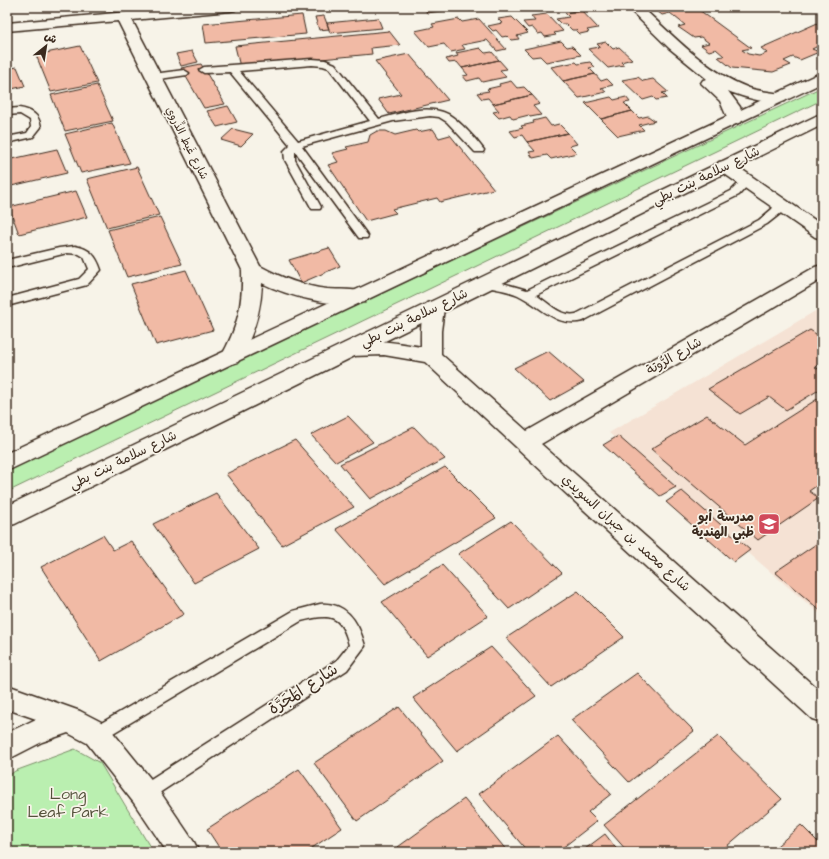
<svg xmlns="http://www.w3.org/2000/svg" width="829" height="859" viewBox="0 0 829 859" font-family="'Architects Daughter','Playpen Sans Arabic',sans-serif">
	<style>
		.built { fill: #f5e2d4 }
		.green { fill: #baefb0; stroke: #7a8c67 }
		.building { fill: #f1baa5; stroke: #3b2a1e }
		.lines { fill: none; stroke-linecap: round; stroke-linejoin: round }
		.service-casing { stroke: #3b2a1e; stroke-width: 3 }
		.minor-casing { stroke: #3b2a1e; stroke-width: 3 }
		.secondary-casing { stroke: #3b2a1e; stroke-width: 3 }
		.service { fill: #f7f3e8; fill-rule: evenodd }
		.minor { fill: #f7f3e8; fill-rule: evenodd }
		.secondary { fill: #f7f3e8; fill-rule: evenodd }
		.labels { text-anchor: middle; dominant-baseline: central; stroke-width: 3.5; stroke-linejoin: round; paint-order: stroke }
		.far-street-label { font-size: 11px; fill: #3b2a1e; stroke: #f7f3e8 }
		.street-label { font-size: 13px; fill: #3b2a1e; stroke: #f7f3e8 }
		.poi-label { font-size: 13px; font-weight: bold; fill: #3b2a1e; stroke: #f7f3e8; text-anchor: end }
		.near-street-label { font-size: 16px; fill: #3b2a1e; stroke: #f7f3e8 }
		.near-park-label { font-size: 16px; fill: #54513b; stroke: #f7f3e8 }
	</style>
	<rect width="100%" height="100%" fill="#f7f3e8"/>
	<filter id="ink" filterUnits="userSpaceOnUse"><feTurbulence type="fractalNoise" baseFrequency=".025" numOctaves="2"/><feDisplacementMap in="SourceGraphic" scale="8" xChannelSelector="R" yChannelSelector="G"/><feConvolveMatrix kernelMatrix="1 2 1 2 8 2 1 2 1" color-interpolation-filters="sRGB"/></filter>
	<g filter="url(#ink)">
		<path class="built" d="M822,307V616L609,433Z"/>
		<path class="green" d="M822,87V100L7,492V469Z
			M75,749L100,763L153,852H7V777L15,771Z"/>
		<path class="building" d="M424,7H461V8L427,13Z
			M652,7H695L751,48L742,50L748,54L759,56L767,53L761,48L822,21V44L812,49L819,52L800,60L793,57L784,61L791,65L773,72L732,68L718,57L724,56L716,49L709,51L701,45L709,43L701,37L694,38L678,27L685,25L670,13L662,15Z
			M581,10L598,28L587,30L589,32L580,34L576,30H572L566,24H561L556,19L569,17L565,13Z
			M547,14L563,31L554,33L556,35L545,37L542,33L538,34L532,27L528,28L523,22L535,21L531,16Z
			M302,15L306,34L206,43L203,24Z
			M324,16L329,29L319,30L315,17Z
			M512,17L528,33L517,36L519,39L511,40L507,36L502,37L496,30L493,31L488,26L502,23L498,19Z
			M378,18L382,28L330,33L327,23Z
			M459,19L462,22L479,19L506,49L497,51L487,40L462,45L465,49L451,52L444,44L429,47L415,31L434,27L432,24Z
			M389,31L400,45L371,48L372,54L240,67L235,46Z
			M561,41L567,47L572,46L581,55L546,62L540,56L532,57L524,49Z
			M606,42L613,49L619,47L632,59L621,62L624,65L608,68L588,49L600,47L597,44Z
			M80,46L97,83L51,92L36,55Z
			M480,48L485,53L492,52L499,60L462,68L457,62L449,63L446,59L458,56L456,53Z
			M192,51L198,62L181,66L176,54Z
			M409,54L448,100L389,114L378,99L401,94L375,61Z
			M499,60L507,69L500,70L506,77L482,82L479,78L467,81L463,76L468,75L462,68Z
			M576,62L578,64L590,62L595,67L589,68L595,74L563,81L551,67Z
			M201,64L225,104L204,108L181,68Z
			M17,67L25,86L7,90V69Z
			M595,74L601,81L607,79L613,85L601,88L606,92L579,98L563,81Z
			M638,77L643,81L653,79L668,92L662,93L667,98L656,100L653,97L643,100L622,80Z
			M511,81L517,88L524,87L532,95L493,104L488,98L482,99L477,93L489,91L487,89L500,86L499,84Z
			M97,85L113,121L65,131L51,95Z
			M532,95L540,104L533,106L541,115L530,117L529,115L513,119L510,115L499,118L493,112L499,111L493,104Z
			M611,97L614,100L626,97L630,102L624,103L632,111L601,119L585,103Z
			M228,106L237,122L217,127L207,111Z
			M632,111L639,118L648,116L655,121L639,125L644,130L618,136L601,119Z
			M545,118L551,126L559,124L568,133L527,142L522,135L515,137L510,131L523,128L521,126L534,123L533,121Z
			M112,123L130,163L81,173L65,134Z
			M233,129L253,134L241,146L221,140Z
			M433,129L439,138L450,135L494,189L440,202L437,198L392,209L396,213L366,221L328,165L338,162L332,153L348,149L346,147L368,142L370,135L377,131H386L395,135L416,130L418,132Z
			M568,133L577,144L570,146L577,153L551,159L547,155L533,158L529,152L535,151L527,142Z
			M57,149L67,173L7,187V160Z
			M137,167L159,215L107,228L87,179Z
			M76,191L87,217L19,234L9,207Z
			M160,217L182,264L127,277L108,230Z
			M329,248L340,266L301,283L289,260Z
			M186,270L213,330L156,345L131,284Z
			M810,330L822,338V363L815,367L822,371V388L786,410L769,397L740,414L708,389Z
			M548,351L584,382L550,401L514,368Z
			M822,396V482L809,491L819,498L758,540L651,449L707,415L745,445Z
			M348,416L373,442L336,462L311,435Z
			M414,427L445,459L370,499L340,464Z
			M618,436L676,487L660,496L603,445Z
			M295,440L354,507L282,545L226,474Z
			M445,467L496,518L385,584L336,529Z
			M682,491L750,550L734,562L666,502Z
			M216,493L259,549L194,583L153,524Z
			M511,521L562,573L509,609L458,554Z
			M103,535L113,550L131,541L184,614L101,661L41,567Z
			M822,540V612L775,572Z
			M442,565L488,616L427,656L382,602Z
			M578,591L624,637L551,687L506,638Z
			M491,647L536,696L457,751L413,698Z
			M637,673L694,731L629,782L571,720Z
			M399,707L443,761L357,821L314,763Z
			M558,736L611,794L588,812L597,821L557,852H528L479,794Z
			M718,736L782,799L720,852H628L604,825Z
			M299,769L342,828L306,852H222L207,829Z
			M464,799L508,852H391Z
			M801,825L822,846V852H770Z
			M605,834L619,852H587L585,849Z"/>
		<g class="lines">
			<g class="service-casing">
				<path id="service" d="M312,59L325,60L335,64L379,119C398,114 424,105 443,112C456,116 476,139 484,150L483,152H475L447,122L439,117L430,116L393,121L302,146L368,236L367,238H359L295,151V160L321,207L320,209H312L285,160L284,151L290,145L230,72L204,73L199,70L204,67ZM312,65L323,66L329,68L370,121L298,141L239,71Z
					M184,70L189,73L187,75L153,80L148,77L153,74Z
					M19,108C31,110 39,114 41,127L33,137L7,143V137L27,133L31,127L30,120L20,114L7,115V109Z
					M744,176L749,179L748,185L739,195L536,295C549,303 560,317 576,314L759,220L772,209L776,202L780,201L785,204L781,213L767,224L583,321C556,328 541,306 518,295C507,290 494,289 482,286L480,283L482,280H492L527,290L731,191L738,184L740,177Z
					M75,246C90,249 96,255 101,270L87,285L7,306V298L79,279L89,269L84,257L79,254L67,253L7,268V260L59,248Z
					M320,604C347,602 359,623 365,646L347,670L150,799L144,801L138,799L136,793L138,787L337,660L349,645C341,613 329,614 301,621L103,739L97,741L91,739L89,734L91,729L293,611Z"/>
			</g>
			<g class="minor-casing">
				<path id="minor" d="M182,7H237L235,10L230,11L132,20L260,266C282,278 302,286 327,289C340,290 353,289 365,292L368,297L365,302C337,309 287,296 262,283C261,313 253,337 238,362L231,364L224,362L221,357C238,327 243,304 242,270L118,21L7,31V23Z
					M627,7H642C674,37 707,72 749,88C760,92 773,92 785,95L787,98L785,101C769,105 743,97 728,91L740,107L743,119L741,122L735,124L729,122L720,101L701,83L703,80L707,79L669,48Z
					M725,161L731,162L822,225V239L815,237L719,170L716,166L719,162Z
					M822,265V279L541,444L822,693V722L812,719L560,488L425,362L384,355L351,356L344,354L341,349L344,344C369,337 396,343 421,347C421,334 420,315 427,303L434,301L441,303L444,308L441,331V354L527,431L815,267Z
					M7,685L80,711L107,725L154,783L194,842L199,852H167L134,803L87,743L68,733L42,742L7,760V733L36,719L7,709Z"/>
			</g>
			<g class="secondary-casing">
				<path id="secondary" d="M822,72V83L7,471V453Z
					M822,114V125L15,524L7,526V506L816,116Z"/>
			</g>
			<use href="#service" class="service"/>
			<use href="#minor" class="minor"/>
			<use href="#secondary" class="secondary"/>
		</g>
	</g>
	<defs>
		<g id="school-square" transform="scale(1.15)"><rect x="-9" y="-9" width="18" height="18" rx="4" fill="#d1495b" stroke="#f7f3e8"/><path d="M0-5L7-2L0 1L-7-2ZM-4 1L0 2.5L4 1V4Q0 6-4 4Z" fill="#fff"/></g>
	</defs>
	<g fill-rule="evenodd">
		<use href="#school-square" x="769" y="524"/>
	</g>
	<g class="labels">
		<g class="far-street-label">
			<text transform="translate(187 143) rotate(63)">شارع غَيط الذِّروي</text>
		</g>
		<g class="street-label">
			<text transform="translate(706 176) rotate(-26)">شارع سلامة بنت بطي</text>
			<text transform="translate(414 318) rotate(-26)">شارع سلامة بنت بطي</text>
			<text transform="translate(674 356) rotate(-30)">شارع الرُّوتة</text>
			<text transform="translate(123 460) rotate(-26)">شارع سلامة بنت بطي</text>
			<text transform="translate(626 533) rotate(42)">شارع محمد بن جبران السويدي</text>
		</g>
		<g class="poi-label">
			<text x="754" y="517">مدرسة أبو<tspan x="754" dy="15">ظبي الهندية</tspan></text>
		</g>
		<g class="near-street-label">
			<text transform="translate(303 689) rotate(-33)">شارع المَجَرَّة</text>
		</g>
		<g class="near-park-label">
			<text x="68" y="794">Long<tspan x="68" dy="18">Leaf Park</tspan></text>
		</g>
	</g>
	<rect width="829" height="859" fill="none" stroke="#f7f3e8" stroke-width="24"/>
	<rect x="12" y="12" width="805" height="835" fill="none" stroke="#3b2a1e" stroke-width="1.5" filter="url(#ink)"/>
	<g transform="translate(46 46) rotate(30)" stroke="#f7f3e8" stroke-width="3" paint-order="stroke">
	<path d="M0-3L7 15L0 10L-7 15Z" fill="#3b2a1e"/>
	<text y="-6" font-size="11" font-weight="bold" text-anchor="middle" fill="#3b2a1e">ش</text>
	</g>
</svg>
